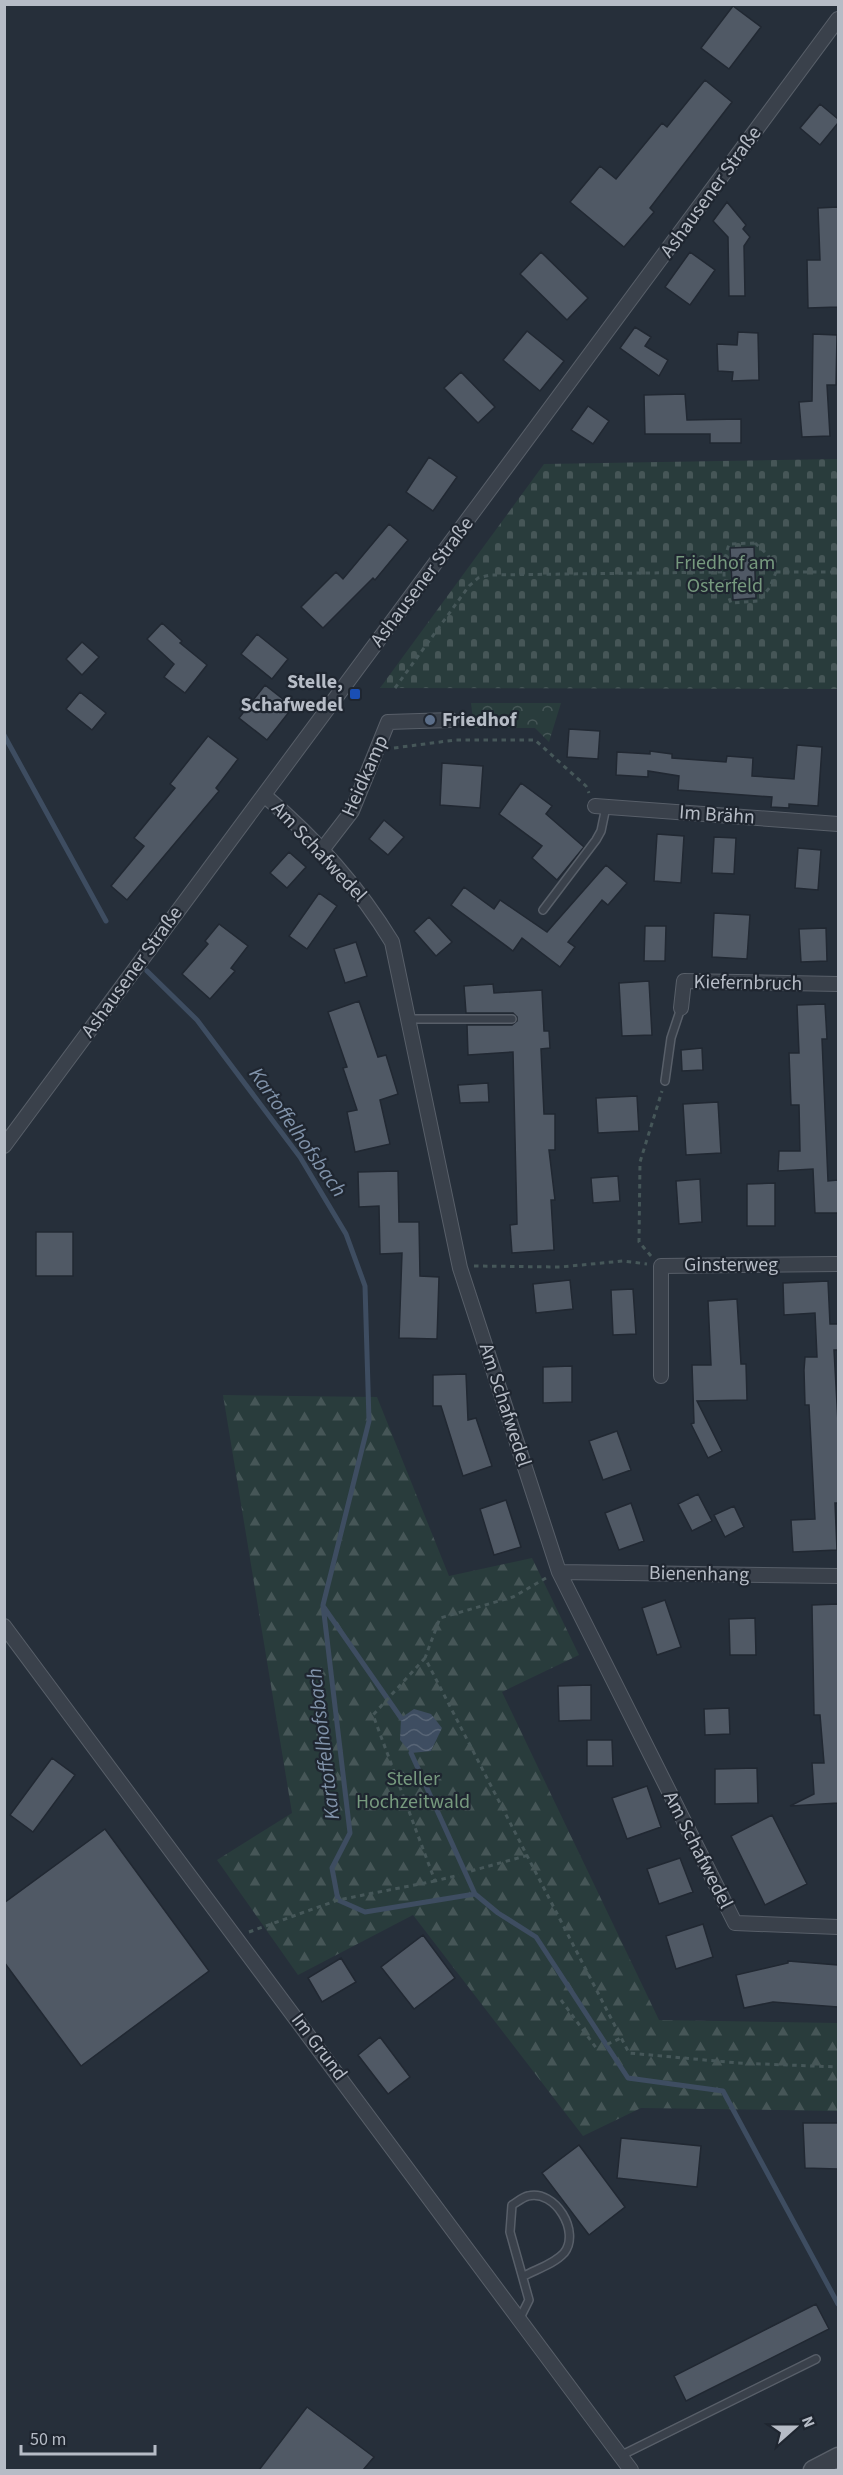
<svg xmlns="http://www.w3.org/2000/svg" width="843" height="2475" viewBox="0 0 843 2475" font-family="'Source Sans 3',sans-serif">
	<style>
		.forest { fill: url(#forest-firs) }
		.cemetery { fill: url(#cemetery-stones) }
		.park { fill: url(#park-crowns) }
		.water { fill: url(#water-waves) }
		.lines { fill: none; stroke-linecap: round; stroke-linejoin: round }
		.stream { stroke: #3e4d61; stroke-width: 5 }
		.building { fill: #505965; stroke: #212832; stroke-width: 1.5 }
		.service-casing { stroke: #585f69; stroke-width: 10 }
		.minor-casing { stroke: #585f69; stroke-width: 16 }
		.tertiary-casing { stroke: #585f69; stroke-width: 21 }
		.path { stroke: #465759; stroke-width: 3; stroke-dasharray: 4.5 4.5; stroke-linecap: butt }
		.service { stroke: #3a414b; stroke-width: 7 }
		.minor { stroke: #3a414b; stroke-width: 14 }
		.tertiary { stroke: #3a414b; stroke-width: 18 }
		.transit-dot { fill: #1a4fb4; stroke: #1f2630; stroke-width: 2 }
		.service-dot { fill: #5c6f8a; stroke: #1f2630; stroke-width: 2 }
		.labels { text-anchor: middle; dominant-baseline: central; stroke-width: 4.5; stroke-linejoin: round; paint-order: stroke }
		.street-label { font-size: 20px; fill: #b6bcc6; stroke: #1f2630 }
		.park-label { font-size: 20px; fill: #76997e; stroke: #1f2630 }
		.poi-label { font-size: 20px; font-weight: bold; fill: #b6bcc6; stroke: #1f2630; text-anchor: end }
		.water-label { font-size: 21px; font-style: italic; fill: #8193aa; stroke: #1f2630 }
	</style>
	<defs>
		<pattern id="forest-firs" width="22" height="20" patternUnits="userSpaceOnUse" patternTransform="scale(1.5)"><rect width="22" height="20" fill="#293c3c"/><path d="M5 1l3.5 6h-7zM16 11l3.5 6h-7z" fill="#465657"/></pattern>
		<pattern id="cemetery-stones" width="16" height="16" patternUnits="userSpaceOnUse" patternTransform="scale(1.5)"><rect width="16" height="16" fill="#293c3c"/><path d="M2 7V4a2 2 0 0 1 4 0v3zM10 15v-3a2 2 0 0 1 4 0v3z" fill="#465657"/></pattern>
		<pattern id="park-crowns" width="20" height="18" patternUnits="userSpaceOnUse" patternTransform="scale(1.5)"><rect width="20" height="18" fill="#293c3c"/><path d="M2 6a3 3 0 1 1 6 0M12 15a3 3 0 1 1 6 0" fill="none" stroke="#465657"/></pattern>
		<pattern id="water-waves" width="16" height="10" patternUnits="userSpaceOnUse" patternTransform="scale(1.5)"><rect width="16" height="10" fill="#3e4d61"/><path d="M0 5q4-4 8 0t8 0" fill="none" stroke="#586576"/></pattern>
	</defs>
	<rect width="100%" height="100%" fill="#262f3a"/>
	<path class="forest" d="M223,1395L377,1397L449,1576L532,1558L579,1655L502,1692L659,2020L838,2023V2111L641,2108L583,2136L413,1915L298,1975L217,1860L292,1813Z"/>
	<path class="cemetery" d="M838,459V689L380,688L544,464Z"/>
	<path class="park" d="M471,703H561L549,742L535,728H474Z"/>
	<path class="water" d="M414,1709L431,1714L442,1728L431,1751L411,1753L400,1740L401,1718Z"/>
	<g class="lines">
		<path class="stream" d="M4,735L106,921
			M147,971L197,1020L300,1157L346,1234L365,1286L369,1421L323,1605L350,1833L332,1868L338,1900L365,1912L475,1894L498,1913L536,1937L628,2078L723,2091L838,2304
			M323,1606L401,1718
			M411,1753L475,1894"/>
	</g>
	<path class="building" d="M733,6L761,27L729,69L701,48Z
		M705,80L732,102L650,208L654,212L624,247L570,202L600,166L616,179L662,123L667,127Z
		M820,104L838,119V123L820,145L800,128Z
		M727,202L746,225L743,229L750,237L744,246L745,296H729L728,237L713,221Z
		M838,207V307L808,308L807,260H820L818,208Z
		M541,252L588,298L567,320L520,274Z
		M690,252L715,270L690,305L665,287Z
		M635,327L651,337L645,346L668,360L659,376L620,348Z
		M527,331L564,361L540,391L503,360Z
		M738,332L758,333L759,380L732,381L733,372L718,371L717,344L737,345Z
		M813,334L837,335L836,385H827L830,436L802,437L799,402L812,401Z
		M461,372L495,407L478,423L444,388Z
		M685,394L687,420L741,419V443H710V434H645L644,395Z
		M588,406L609,421L593,444L571,430Z
		M429,457L457,477L433,511L406,492Z
		M389,524L408,540L375,580L373,578L323,628L301,607L336,572L343,579Z
		M754,547L756,598L733,600L730,548Z
		M162,623L182,641L180,643L207,665L185,693L164,677L174,664L147,639Z
		M257,634L288,659L272,679L241,654Z
		M82,642L99,657L82,675L66,659Z
		M265,685L293,707L267,740L239,718Z
		M80,692L106,713L92,730L66,709Z
		M569,729L600,731L598,759L567,757Z
		M208,736L238,759L216,788L219,791L127,900L111,886L144,846L134,838L175,788L170,784Z
		M797,745L822,747L818,806L789,804V808L771,807L772,797L678,790L679,776L648,771V777L616,775L617,752L650,754V751L672,754V758L726,762L727,756L753,758L752,776L794,779Z
		M442,763L483,766L480,808L440,805Z
		M521,783L552,806L546,814L584,847L557,880L532,858L542,846L499,814Z
		M384,820L404,837L388,855L369,839Z
		M657,834L684,836L681,883L654,881Z
		M714,837L736,838L734,874L712,873Z
		M798,848L821,850L818,890L795,888Z
		M289,852L306,867L287,888L270,873Z
		M606,865L627,883L608,905L602,900L568,942L575,947L560,967L522,938L513,951L451,905L464,887L494,909L500,900L547,932Z
		M319,893L337,906L307,949L289,936Z
		M714,913L750,915L747,959L712,957Z
		M429,917L452,942L436,956L414,931Z
		M219,924L248,946L231,968L235,971L210,999L182,974L208,944L205,941Z
		M645,926H666L665,961H644Z
		M826,928L827,961L801,962L799,929Z
		M356,942L367,976L345,983L334,949Z
		M649,981L652,1035L622,1036L619,983Z
		M493,984L494,993L542,990L544,1031H549L550,1048L541,1049L544,1114H555V1150H549L555,1200H551L554,1250L512,1253L510,1225L517,1224L513,1052L468,1055L467,1025H512L517,1021V1017L513,1013H466L464,986Z
		M359,1001L378,1057L386,1055L398,1094L380,1100L390,1144L355,1152L347,1112L357,1110L343,1068L347,1067L328,1012Z
		M825,1004L827,1039H822L828,1181L838,1180V1213H815L813,1169L778,1171L779,1151H800L799,1105H791L789,1053H799L797,1005Z
		M702,1048L703,1070L682,1071L681,1050Z
		M488,1083L489,1102L460,1103L458,1085Z
		M637,1096L639,1131L598,1133L596,1098Z
		M718,1102L721,1153L686,1155L683,1104Z
		M398,1171L399,1222H419L420,1276L439,1277L437,1339L399,1338L402,1253L380,1254L379,1206L359,1207L358,1172Z
		M618,1176L620,1201L593,1203L591,1178Z
		M700,1179L702,1222L679,1224L676,1181Z
		M775,1183V1226H747V1184Z
		M36,1232H73V1276H36Z
		M570,1280L573,1309L536,1313L533,1284Z
		M828,1281L830,1324H838V1350H834L838,1422V1503H835L837,1550L793,1552L791,1520L815,1519L809,1405H805L804,1370L805,1357H817L815,1313L784,1315L783,1283Z
		M633,1289L636,1334L613,1335L611,1290Z
		M737,1299L741,1364H746L747,1400L697,1401L722,1451L708,1458L691,1424L694,1423L692,1365H711L708,1301Z
		M572,1366V1402L543,1403V1367Z
		M466,1374L468,1420L476,1418L492,1466L463,1476L441,1406H433V1375Z
		M617,1431L631,1470L603,1480L589,1441Z
		M698,1494L712,1521L692,1531L678,1504Z
		M506,1500L521,1547L494,1555L480,1509Z
		M631,1503L644,1541L619,1550L605,1513Z
		M734,1506L744,1527L725,1537L714,1515Z
		M665,1600L681,1647L657,1655L642,1608Z
		M838,1604V1803L790,1806L814,1794L812,1763H824L820,1715H814L812,1605Z
		M755,1618L756,1655H730L729,1619Z
		M591,1685V1720L559,1721L558,1686Z
		M729,1708L730,1734L705,1735L704,1709Z
		M587,1740H612L613,1766H587Z
		M52,1758L75,1775L33,1832L10,1815Z
		M757,1768L758,1803L715,1804V1769Z
		M647,1786L661,1827L627,1839L612,1798Z
		M772,1815L807,1884L765,1905L731,1836Z
		M105,1829L209,1971L81,2066L4,1962V1903Z
		M680,1858L693,1892L659,1904L647,1869Z
		M703,1924L713,1957L676,1969L666,1936Z
		M423,1935L455,1978L414,2009L381,1967Z
		M341,1958L356,1982L322,2002L308,1978Z
		M788,1961L838,1965V2007L773,2002L744,2008L736,1975L788,1963Z
		M380,2037L410,2077L388,2094L358,2055Z
		M803,2123H838V2169L805,2168Z
		M621,2138L701,2146L697,2187L617,2178Z
		M579,2145L625,2207L589,2235L542,2173Z
		M816,2304L829,2329L686,2401L674,2376Z
		M307,2407L374,2457L363,2470H259Z"/>
	<g class="lines">
		<g class="service-casing">
			<path id="service" d="M543,910L596,840L601,831L606,807
				M408,1019H512
				M665,1081L671,1038L681,1008
				M520,2318L529,2300L510,2232L512,2205C517,2202 523,2197 528,2196C555,2189 581,2232 564,2253C554,2264 537,2269 524,2276
				M620,2456L816,2359"/>
		</g>
		<g class="minor-casing">
			<path id="minor" d="M265,796C315,838 358,886 392,942L460,1268L559,1572L735,1923L838,1927
				M595,806L838,824
				M322,850L352,811L388,722L451,720
				M681,1008L684,981L838,984
				M4,1146L838,19
				M661,1376V1266L838,1264
				M559,1572L838,1576
				M4,1626L631,2470"/>
		</g>
		<g class="tertiary-casing">
			<path id="tertiary" d="M813,2470L838,2457"/>
		</g>
		<path class="path" d="M755,543L768,555L776,572L770,587L759,601L731,603C722,582 722,566 729,544Z
			M776,572H838
			M395,688L469,586L478,578L490,575L723,572
			M394,748L455,740H535L586,786L589,793
			M651,1256L639,1242L640,1162L662,1091
			M474,1266L560,1267L623,1261L647,1264
			M546,1578L513,1597L440,1618L425,1658L629,2053L738,2063L838,2067
			M425,1658L373,1715L435,1881L459,1875
			M471,1871L529,1855
			M249,1932L338,1900L435,1881
			M561,2000L597,2049L621,2038"/>
		<use href="#service" class="service"/>
		<use href="#minor" class="minor"/>
		<use href="#tertiary" class="tertiary"/>
	</g>
	<rect class="transit-dot" x="349" y="688" width="12" height="12" rx="3"/>
	<circle class="service-dot" cx="430" cy="720" r="6"/>
	<g class="labels">
		<g class="street-label">
			<text transform="translate(711 192) rotate(-54)">Ashausener Straße</text>
			<text transform="translate(422 582) rotate(-53)">Ashausener Straße</text>
			<text transform="translate(365 776) rotate(-66)">Heidkamp</text>
			<text transform="translate(717 815) rotate(4)">Im Brähn</text>
			<text transform="translate(319 852) rotate(47)">Am Schafwedel</text>
			<text transform="translate(132 972) rotate(-54)">Ashausener Straße</text>
			<text transform="translate(748 983) rotate(1)">Kiefernbruch</text>
			<text x="731" y="1265">Ginsterweg</text>
			<text transform="translate(505 1405) rotate(72)">Am Schafwedel</text>
			<text transform="translate(699 1574) rotate(1)">Bienenhang</text>
			<text transform="translate(698 1850) rotate(63)">Am Schafwedel</text>
			<text transform="translate(319 2047) rotate(53)">Im Grund</text>
		</g>
		<g class="park-label">
			<text x="725" y="563">Friedhof am<tspan x="725" dy="23">Osterfeld</tspan></text>
			<text x="413" y="1779">Steller<tspan x="413" dy="23">Hochzeitwald</tspan></text>
		</g>
		<g class="poi-label">
			<text x="343" y="682">Stelle,<tspan x="343" dy="23">Schafwedel</tspan></text>
			<text x="442" y="720" text-anchor="start">Friedhof</text>
		</g>
		<g class="water-label">
			<text transform="translate(298 1132) rotate(55)">Kartoffelhofsbach</text>
			<text transform="translate(323 1744) rotate(-97)">Kartoffelhofsbach</text>
		</g>
	</g>
	<rect width="843" height="2475" fill="none" stroke="#b6bcc6" stroke-width="12"/>
	<g transform="translate(795 2427) rotate(69)" stroke="#1f2630" stroke-width="4.5" paint-order="stroke">
	<path d="M0-4.5L10 22L0 15L-10 22Z" fill="#b6bcc6"/>
	<text y="-9" font-size="16" font-weight="bold" text-anchor="middle" fill="#b6bcc6">N</text>
	</g>
	<path d="M21 2445v9h134v-9" fill="none" stroke="#b6bcc6" stroke-width="3"/>
	<text x="30" y="2445" font-size="18" fill="#b6bcc6" stroke="#1f2630" stroke-width="4.5" paint-order="stroke">50 m</text>
</svg>
